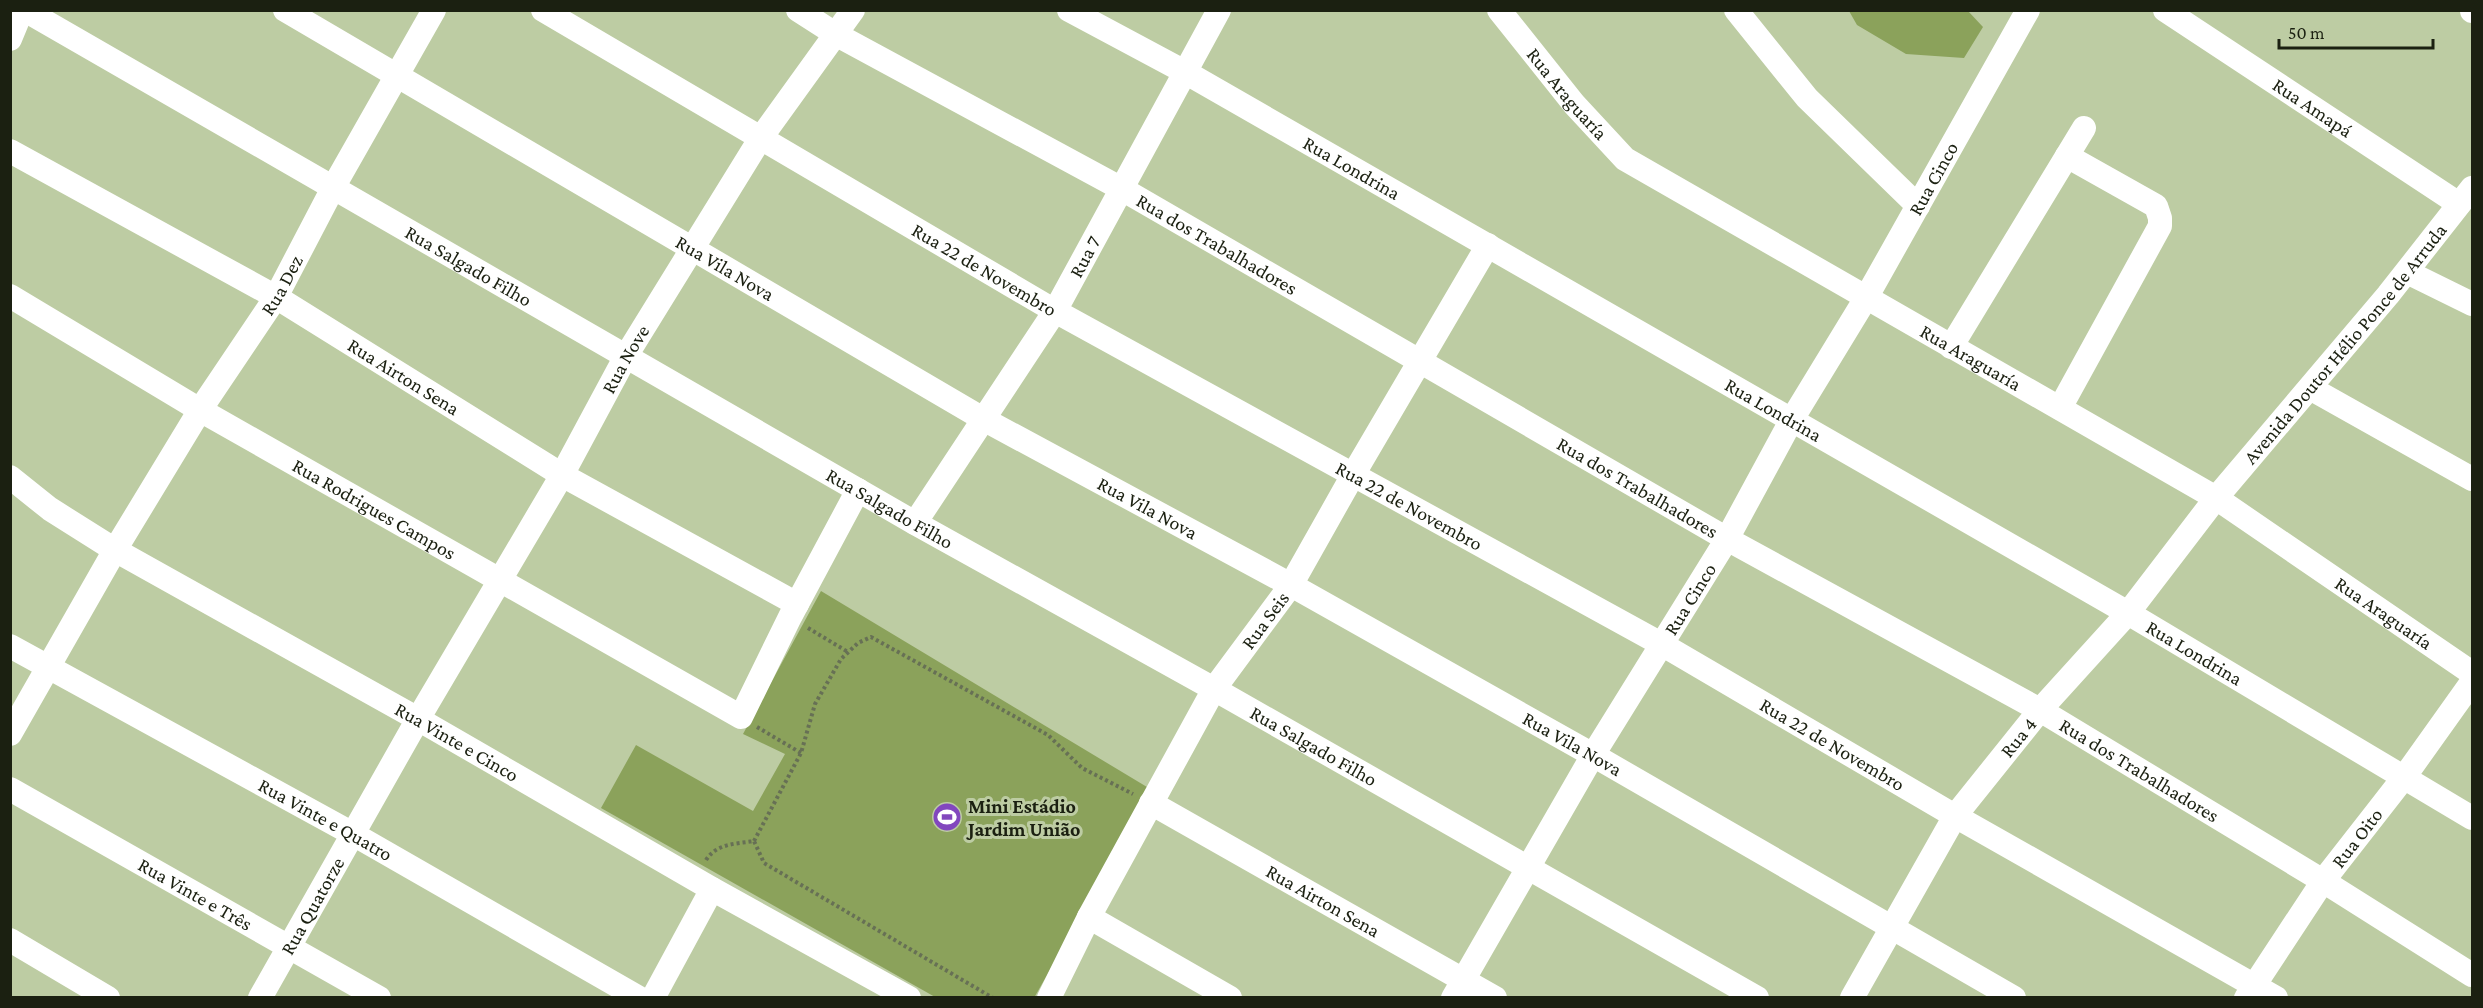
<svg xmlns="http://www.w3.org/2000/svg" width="2483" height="1008" viewBox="0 0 2483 1008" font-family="'Crimson Pro',serif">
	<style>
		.green { fill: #8ba25b }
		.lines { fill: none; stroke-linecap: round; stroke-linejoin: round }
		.path { stroke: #677055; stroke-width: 4; stroke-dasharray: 3 3; stroke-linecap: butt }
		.minor { stroke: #fff; stroke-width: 24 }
		.labels { text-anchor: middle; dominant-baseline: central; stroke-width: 6; stroke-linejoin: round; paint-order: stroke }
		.street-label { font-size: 20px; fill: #1b2011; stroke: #bdcca3 }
		.poi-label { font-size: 20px; font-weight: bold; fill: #1b2011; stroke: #bdcca3; text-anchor: start }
	</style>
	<rect width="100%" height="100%" fill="#bdcca3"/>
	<path class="green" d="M1849,11H1968L1983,27L1964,58L1906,54L1857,25Z
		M821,591L1152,790L1034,998L935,997L601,808L636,745L753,811L785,754L743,734Z"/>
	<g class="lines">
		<path class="path" d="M808,628L848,652
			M757,727L801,753
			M754,841L801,753L815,704L841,659L858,643L871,637L1048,735L1082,768L1133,794
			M706,860C717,843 736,844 754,841L764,863L993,998"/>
		<g class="minor">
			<path id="s1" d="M25,10L915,523L1214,689L1757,998"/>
			<path id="s2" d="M285,10L985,420L1291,585L1593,755L2014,998"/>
			<path id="s3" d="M543,10L1055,311L1663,645L1955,816L2276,998"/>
			<path id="s4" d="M798,10L837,35L1122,189L1727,539L2040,710L2323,881L2472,975"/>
			<path id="s5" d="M1069,10L1185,72L2128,613L2472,818"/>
			<path id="s6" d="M1499,10L1574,104L1625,159L2216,498L2472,673"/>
			<path d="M1736,10L1807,98L1918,206"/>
			<path id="s7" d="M2165,10L2459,204"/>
			<path d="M2472,10V11"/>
			<path d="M10,39L22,10"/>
			<path id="s8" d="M10,151L276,297L562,475L797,604"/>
			<path d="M2407,272L2472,304"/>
			<path id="s9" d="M10,296L200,410L741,717L790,617L858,490"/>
			<path d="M1951,347L2084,128"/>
			<path d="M2310,388L2472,479"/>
			<path d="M2060,408L2160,226V218L2156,206L2067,156"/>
			<path id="s10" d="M10,477L50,509L115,550L418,719L712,889L909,998"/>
			<path id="s11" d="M915,523L1055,311L1219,10"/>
			<path id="s12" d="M10,646L353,834L639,998"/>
			<path id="s13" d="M10,734L115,550L200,410L276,297L334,186L434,10"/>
			<path id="s14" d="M10,789L379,998"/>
			<path id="s15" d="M1151,803L1495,998"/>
			<path d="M1089,917L1230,998"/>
			<path d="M10,940L108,998"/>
			<path id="s16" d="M260,998L418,719L562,475L626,356L760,139L853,10"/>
			<path d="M653,998L712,889"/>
			<path id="s17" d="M1049,998L1089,917L1214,689L1291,585L1353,475L1488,245"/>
			<path id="s18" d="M1453,998L1593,755L1727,539L1791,421L1866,298L2028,10"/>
			<path id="s19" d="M1852,998L1955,816L2040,710L2128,613L2216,498L2388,295L2472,188"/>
			<path id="s20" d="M2246,998L2323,881L2405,776L2472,682"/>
		</g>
	</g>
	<defs>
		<g id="stadium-disc" transform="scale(1.5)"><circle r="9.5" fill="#8247be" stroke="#bdcca3"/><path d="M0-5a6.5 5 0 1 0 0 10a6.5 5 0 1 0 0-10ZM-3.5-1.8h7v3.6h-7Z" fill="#fff"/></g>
	</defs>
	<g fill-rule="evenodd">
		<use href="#stadium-disc" x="947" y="817"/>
	</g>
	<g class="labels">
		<g class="street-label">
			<text stroke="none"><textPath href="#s6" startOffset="108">Rua Araguaría</textPath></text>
			<text stroke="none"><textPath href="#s7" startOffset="177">Rua Amapá</textPath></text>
			<text stroke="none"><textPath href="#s5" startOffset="324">Rua Londrina</textPath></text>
			<text stroke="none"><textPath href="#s18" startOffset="950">Rua Cinco</textPath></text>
			<text stroke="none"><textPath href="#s4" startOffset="480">Rua dos Trabalhadores</textPath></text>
			<text stroke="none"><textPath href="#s11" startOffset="316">Rua 7</textPath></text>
			<text stroke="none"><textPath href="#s1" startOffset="512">Rua Salgado Filho</textPath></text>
			<text stroke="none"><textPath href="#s2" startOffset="510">Rua Vila Nova</textPath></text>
			<text stroke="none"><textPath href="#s3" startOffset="512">Rua 22 de Novembro</textPath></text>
			<text stroke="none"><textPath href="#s13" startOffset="525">Rua Dez</textPath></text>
			<text stroke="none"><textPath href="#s19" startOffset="822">Avenida Doutor Hélio Ponce de Arruda</textPath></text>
			<text stroke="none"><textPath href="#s6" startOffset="594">Rua Araguaría</textPath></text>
			<text stroke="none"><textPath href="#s16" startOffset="736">Rua Nove</textPath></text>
			<text stroke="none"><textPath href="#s8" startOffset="454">Rua Airton Sena</textPath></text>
			<text stroke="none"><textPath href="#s5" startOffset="810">Rua Londrina</textPath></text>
			<text stroke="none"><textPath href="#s4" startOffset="966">Rua dos Trabalhadores</textPath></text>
			<text stroke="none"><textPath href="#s3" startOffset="998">Rua 22 de Novembro</textPath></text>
			<text stroke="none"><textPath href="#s1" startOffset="998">Rua Salgado Filho</textPath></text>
			<text stroke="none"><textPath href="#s2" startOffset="996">Rua Vila Nova</textPath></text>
			<text stroke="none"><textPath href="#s9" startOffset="422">Rua Rodrigues Campos</textPath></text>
			<text stroke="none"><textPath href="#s18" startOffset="464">Rua Cinco</textPath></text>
			<text stroke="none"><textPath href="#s6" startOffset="1080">Rua Araguaría</textPath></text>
			<text stroke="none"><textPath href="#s17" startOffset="436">Rua Seis</textPath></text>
			<text stroke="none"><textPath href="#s5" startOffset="1296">Rua Londrina</textPath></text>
			<text stroke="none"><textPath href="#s19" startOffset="310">Rua 4</textPath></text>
			<text stroke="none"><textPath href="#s10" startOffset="520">Rua Vinte e Cinco</textPath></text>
			<text stroke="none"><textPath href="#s2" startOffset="1482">Rua Vila Nova</textPath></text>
			<text stroke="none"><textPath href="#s3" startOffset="1484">Rua 22 de Novembro</textPath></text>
			<text stroke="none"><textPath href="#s1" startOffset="1484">Rua Salgado Filho</textPath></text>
			<text stroke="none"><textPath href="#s4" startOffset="1542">Rua dos Trabalhadores</textPath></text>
			<text stroke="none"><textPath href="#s12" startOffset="360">Rua Vinte e Quatro</textPath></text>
			<text stroke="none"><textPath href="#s20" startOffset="195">Rua Oito</textPath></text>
			<text stroke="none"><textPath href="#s14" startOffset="213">Rua Vinte e Três</textPath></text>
			<text stroke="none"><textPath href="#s15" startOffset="198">Rua Airton Sena</textPath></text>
			<text stroke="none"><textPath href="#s16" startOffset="106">Rua Quatorze</textPath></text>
		</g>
		<g class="poi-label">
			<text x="968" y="806">Mini Estádio<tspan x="968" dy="23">Jardim União</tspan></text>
		</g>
	</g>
	<rect width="2483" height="1008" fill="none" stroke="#1b2011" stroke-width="24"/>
	<path d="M2279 39v9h154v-9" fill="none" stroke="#1b2011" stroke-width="3"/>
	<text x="2288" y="39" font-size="18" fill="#1b2011" stroke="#bdcca3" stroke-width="4.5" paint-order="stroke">50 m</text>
</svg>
